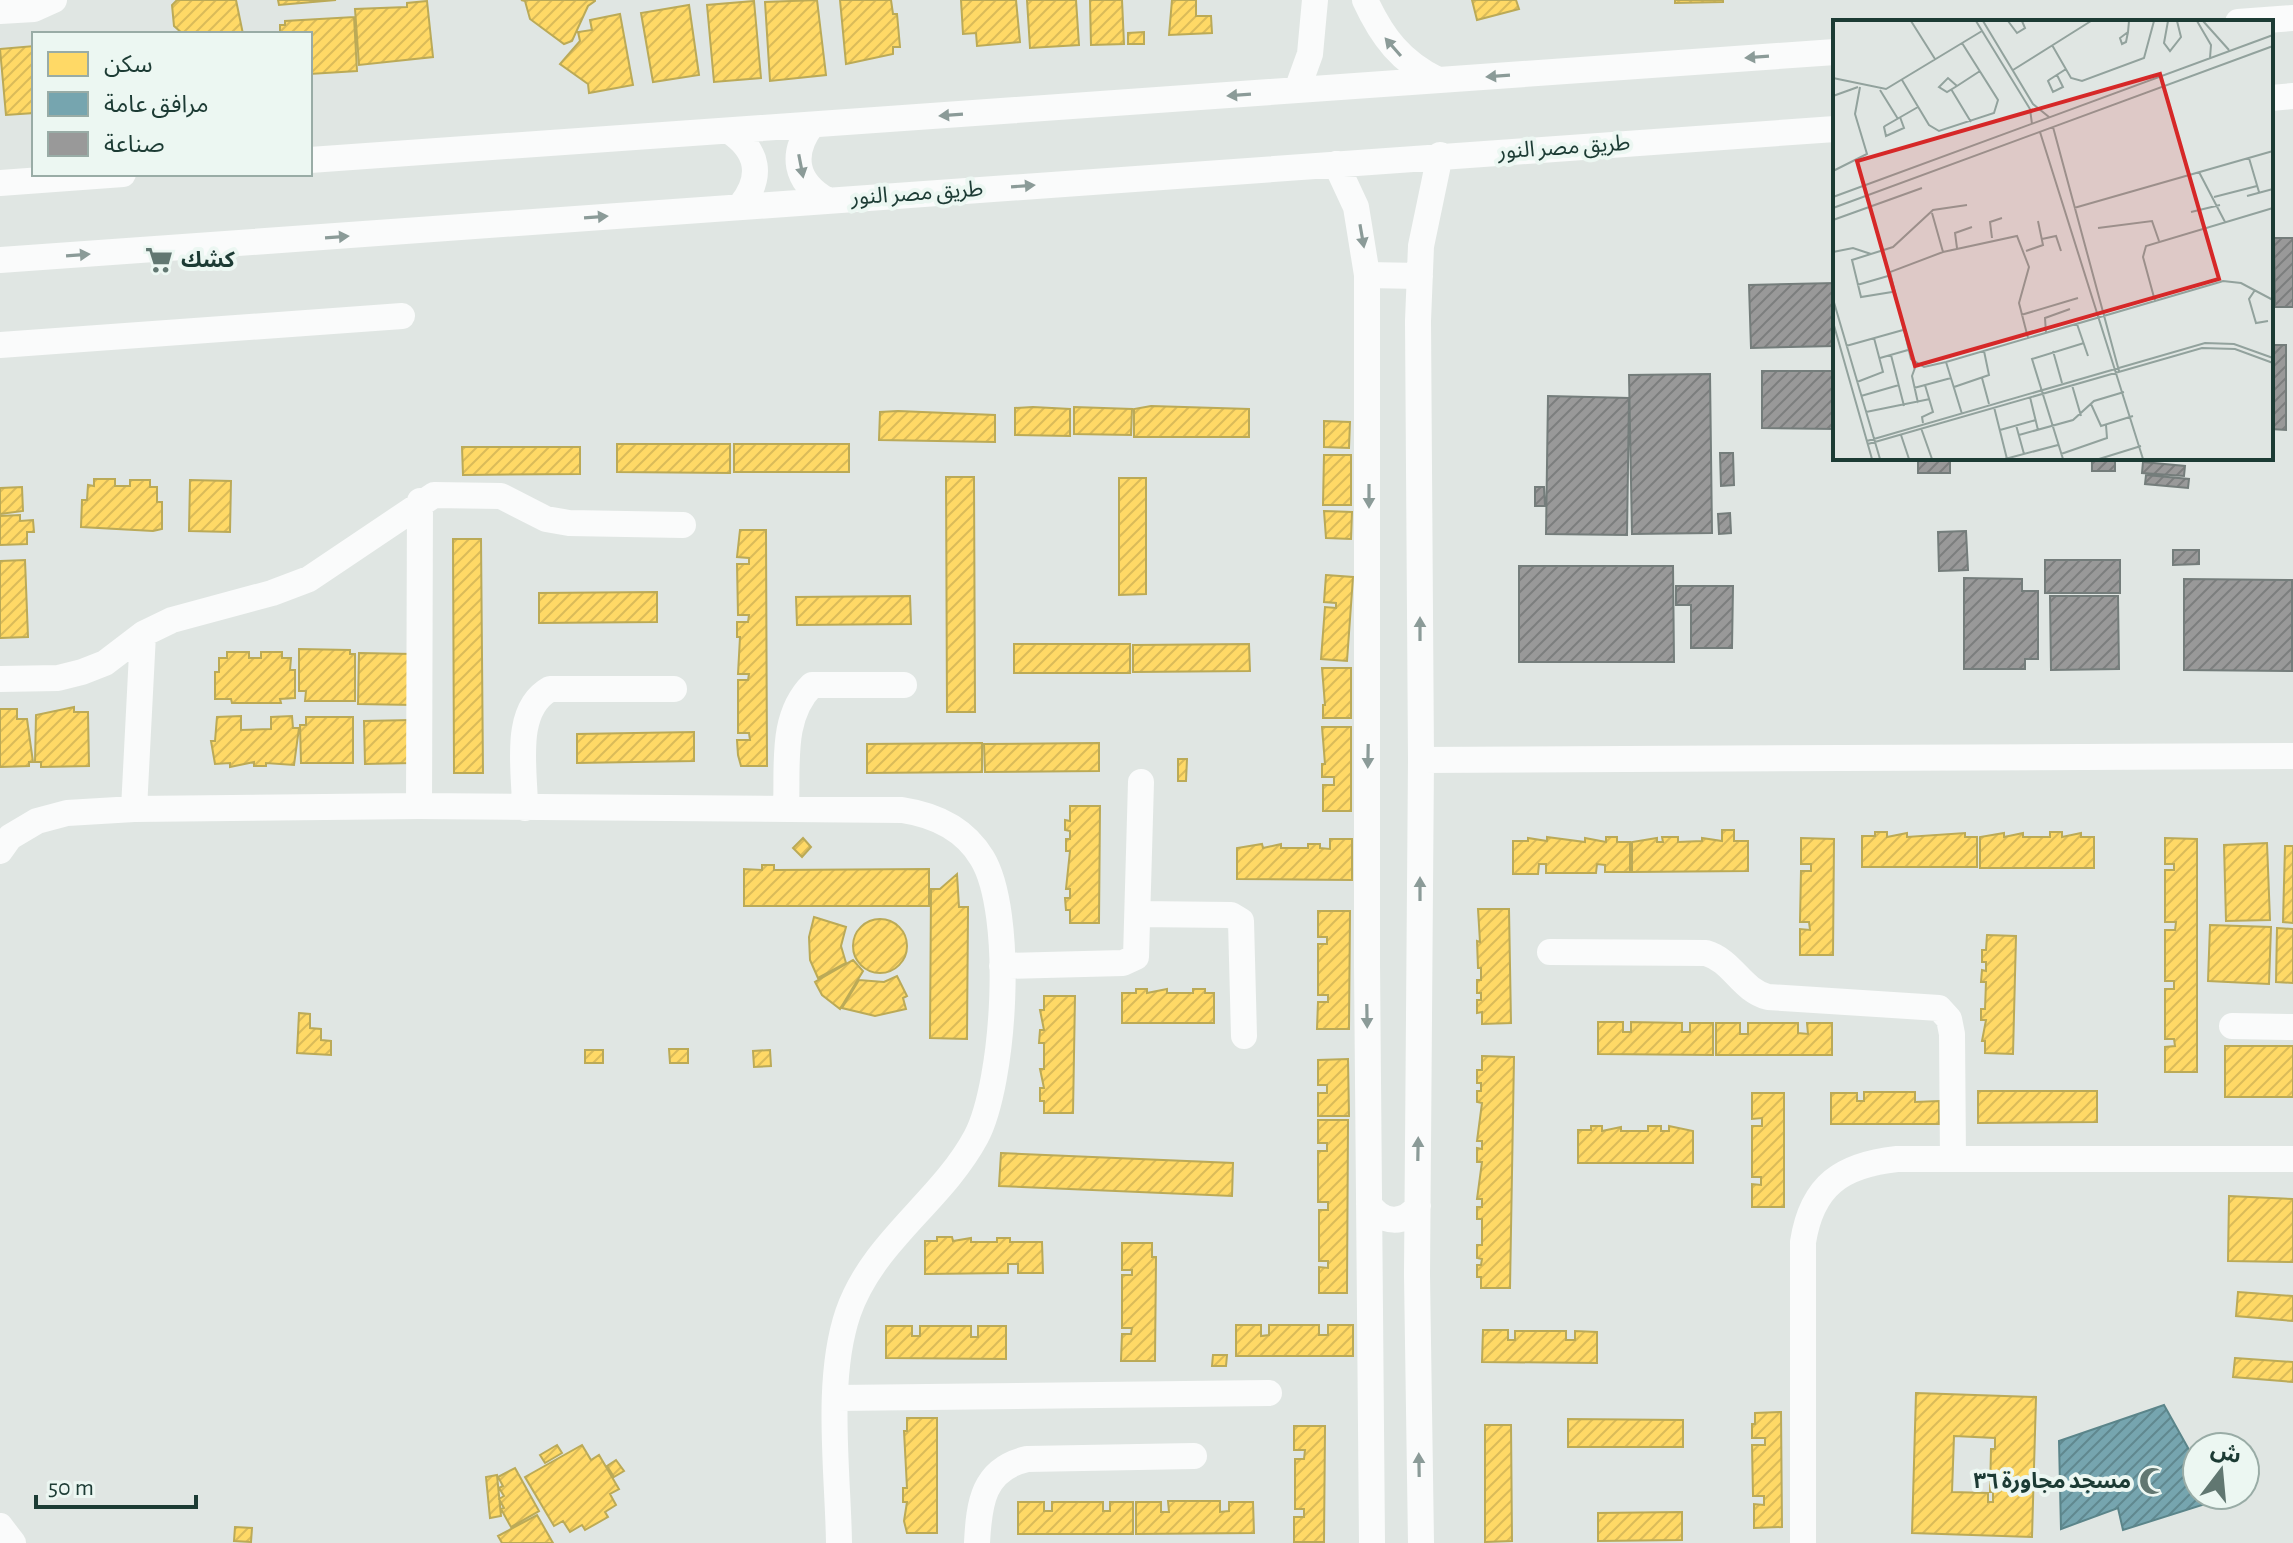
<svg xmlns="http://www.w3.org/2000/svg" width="2293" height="1543" viewBox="0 0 2293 1543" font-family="'Alegreya Sans','Noto Sans Arabic',sans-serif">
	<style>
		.homes { fill: url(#homes-hatch); stroke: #bbaa57; stroke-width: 2; fill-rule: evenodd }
		.public { fill: url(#public-hatch); stroke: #5b858a; stroke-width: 2 }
		.industry { fill: url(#industry-hatch); stroke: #747d7b; stroke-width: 2 }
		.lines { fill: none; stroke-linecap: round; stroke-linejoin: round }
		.minor { stroke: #fafbfb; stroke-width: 26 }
		.oneway { fill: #8b9b98 }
		.labels { text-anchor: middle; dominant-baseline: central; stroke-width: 8; stroke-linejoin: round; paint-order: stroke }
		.street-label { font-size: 22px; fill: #1c3b34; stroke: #ecf7f2 }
		.poi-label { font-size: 22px; font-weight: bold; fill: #1c3b34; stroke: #ecf7f2; text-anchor: start }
		.inset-road { fill: none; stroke: #92a29d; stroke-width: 2 }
		.view { fill: #d62828; fill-opacity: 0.15; stroke: #d62828; stroke-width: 4 }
		.inset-edge { fill: none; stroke: #1c3b34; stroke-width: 4 }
	</style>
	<defs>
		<pattern id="homes-hatch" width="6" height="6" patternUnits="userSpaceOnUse" patternTransform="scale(2)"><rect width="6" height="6" fill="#ffd966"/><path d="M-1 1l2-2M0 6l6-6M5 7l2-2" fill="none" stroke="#dabb59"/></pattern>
		<pattern id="public-hatch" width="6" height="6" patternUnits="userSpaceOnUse" patternTransform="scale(2)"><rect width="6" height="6" fill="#76a5af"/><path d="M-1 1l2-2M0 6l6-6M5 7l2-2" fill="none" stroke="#60888f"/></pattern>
		<pattern id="industry-hatch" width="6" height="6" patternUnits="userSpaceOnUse" patternTransform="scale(2)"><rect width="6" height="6" fill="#999"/><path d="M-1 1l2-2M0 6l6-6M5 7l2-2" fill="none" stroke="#7c7e7e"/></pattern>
	</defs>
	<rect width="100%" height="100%" fill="#e0e6e3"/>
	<path class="homes" d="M177,0H236L243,34H183L174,26L172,5Z
		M278,0H336L279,5Z
		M521,0H595V1L588,6L572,41L564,44L530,19L525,1Z
		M817,0L826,75L770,81L765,2Z
		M840,0H891L893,14H897L900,47H893V54L846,64Z
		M961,0H1016L1020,42L977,46L976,33L963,34Z
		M1027,0H1076L1079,45L1030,48Z
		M1090,0H1122L1124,44L1091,45Z
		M1172,0H1196V16H1211L1212,33L1169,35Z
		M1472,0H1516L1519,9L1477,20Z
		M1675,0H1723V2L1675,3Z
		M427,1L433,57L359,65L355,9L407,7V3Z
		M754,1L761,78L714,82L707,5Z
		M689,5L699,75L653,82L641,13Z
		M620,14L633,85L589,93L588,84L560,64L580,41L578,32L592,30L590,20Z
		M354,17L357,71L310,74V34H280V25H285V21Z
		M1144,32V44H1128V33Z
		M34,46V113L6,115L0,49Z
		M1151,406L1249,409V437H1134V409Z
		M1033,407L1070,409V436L1015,435V408Z
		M1074,407L1132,409L1131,435L1074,434Z
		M898,411L995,415V442L879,440L880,412Z
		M1324,421L1350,422L1349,448L1324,447Z
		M617,444H730V473L617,472Z
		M734,444H849V472H734Z
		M462,447H580V474L463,475Z
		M1324,455H1351V505H1323Z
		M946,477H974L975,712H947Z
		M1119,478H1146V594L1119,595Z
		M94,479H115V486H130V480H150V487H157V502H162V529L153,531L81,527L82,500H87L88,485L94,486Z
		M190,480L231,481L230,532L189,531Z
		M22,487L23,511L0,514V488Z
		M1324,511L1352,512L1351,539L1326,538Z
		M20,515V521L33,520L34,532H27V544L0,545V516Z
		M740,530H766L767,766H741L738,755L737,740H750L749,733H738V680H748L749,674H738L740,637H737V622H748L749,615H738L737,564H749V558L737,557Z
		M453,539H481L483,773H454Z
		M25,560L28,637L0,638V561Z
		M1326,575L1353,577L1347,661L1321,659L1325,607L1336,608V603L1324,602Z
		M657,592V622L539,623V593Z
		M910,596L911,624L797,625L796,597Z
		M1014,644H1130V673H1014Z
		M1249,644L1250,671L1133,672V645Z
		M299,649L350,650V654H355V701H305L306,691H299Z
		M227,652H249V658H261V652H282V658H291L290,670H295V698L280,699L281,703H232L231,699H215V672H219V658H227Z
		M359,653L413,654V705L358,704Z
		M1322,668H1351V718H1323V705H1325Z
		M74,707V712H88L89,766L41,767V762H35L36,715Z
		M0,709H17V719H27L33,762H29V766L0,767Z
		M241,716V730L271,729V717L292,716L293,728H299L294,765L266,763V766H254V762L230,767V763L215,764L211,741H215L217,717Z
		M306,717H353V763H301L300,725H306Z
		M411,720L412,763L365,764L364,721Z
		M1322,727H1351V811H1323V785H1334V777H1322V764H1325Z
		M694,732V761L577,763V734Z
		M982,743V772L867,773V744Z
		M1099,743V771L985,772L984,744Z
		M1178,759H1187L1186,781H1178Z
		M1070,806H1100L1099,923H1070V910H1066L1065,898H1070V889H1066L1070,851H1066V839H1070V831L1065,830V820L1070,821Z
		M1722,830H1734V841H1748V871L1632,872V842L1657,838V842H1663L1662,837H1678V842L1702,841V838L1722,841Z
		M1875,832H1887V837L1907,833V837L1965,833V837H1977V867H1862V836H1875Z
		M2050,832H2062V837L2081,833V837H2094V868H1980V837L2004,833V837L2023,833V837H2050Z
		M1547,837L1585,842V838L1606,842V837H1617V842H1630V872H1605V865L1597,864L1596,873H1546V864H1539L1538,874H1513V841H1528V838L1547,841Z
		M803,838L811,847L802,857L793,848Z
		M1801,838L1834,839L1833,955H1800V929L1810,930L1809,922H1800L1801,871H1811V864H1801Z
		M2165,838L2197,839V1072H2165V1047L2175,1046L2174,1039H2165V989H2174V981H2165V930H2175L2176,922H2165V870H2174V864H2165Z
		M1330,839H1352V880L1237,879V848L1262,844L1263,848L1281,844V848H1308V844H1320V848L1330,849Z
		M2267,843L2270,920L2226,921L2224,845Z
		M2285,846H2293V923L2283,922Z
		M762,865H774V870L929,869V906H744V869L762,870Z
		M957,874L959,907H968L967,1039L930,1038L931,889H940Z
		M1478,909H1509L1511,1023L1482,1024V1012L1477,1013V1000H1481V993H1477V980H1481V968H1478L1477,941L1480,942Z
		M1318,911H1350L1349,1029H1317L1318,1002H1328V995H1318V944H1327V937H1318Z
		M814,917L846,927L841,946L846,963L818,978L810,960L809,937Z
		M853 946a27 27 0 1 1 54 0a27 27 0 1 1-54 0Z
		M2210,925L2271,927L2269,984L2208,981Z
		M2277,928L2293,929V983L2276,982Z
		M1987,935L2016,936L2013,1054L1985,1053V1041H1982L1986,1020H1981V1009H1985L1986,982H1981L1982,970L1986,971V962H1982V950H1986Z
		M853,960L863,971L840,1009L822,995L815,982Z
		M897,976L907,996L903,998L906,1009L875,1016L842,1008L859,980L884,982Z
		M1136,989H1147V993L1167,989V993H1193V989H1205V993H1214V1023H1122V993H1136Z
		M1044,996H1075L1073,1113H1044V1101H1040V1088H1044L1040,1069H1044V1043H1039L1040,1030H1044L1040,1010H1044Z
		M299,1013L310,1014V1028L321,1029V1040L331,1041V1055L297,1053Z
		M1598,1022H1623V1032H1631V1022L1682,1023V1032H1690V1023H1713V1055L1598,1054Z
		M1716,1023H1740V1034H1748V1023H1798V1033L1808,1034L1807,1023H1832V1055H1716Z
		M2225,1046H2293V1097H2225Z
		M669,1049H688V1063H670Z
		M585,1050H603V1063H585Z
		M770,1050L771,1066L754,1067L753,1051Z
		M1482,1056L1514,1057L1510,1288H1481V1277H1477V1265H1481L1482,1259L1477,1258V1245H1482V1219H1477V1207H1482V1199H1477L1482,1162H1477V1148L1482,1149V1141H1477L1482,1103L1477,1102V1091H1481V1083H1477V1070H1482Z
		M1348,1059L1349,1116H1318V1093H1327V1085H1318V1060Z
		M1978,1091H2097V1122L1978,1123Z
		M1864,1092H1915V1102L1939,1101V1124H1831V1093H1857V1101H1864Z
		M1752,1093H1784V1207H1752V1184L1761,1185V1177H1752V1126H1762V1118L1752,1119Z
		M1318,1120H1348L1347,1293H1319V1267L1328,1268V1261H1319V1210H1328V1202H1318V1151H1327V1143H1318Z
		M1591,1126H1602V1131L1621,1127V1131H1648V1126H1661V1131H1669V1126L1693,1131V1163H1578V1130H1591Z
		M1001,1153L1233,1163L1232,1196L999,1186Z
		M2229,1196L2293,1199V1262L2228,1261Z
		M937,1237H952L953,1241L971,1238V1242H997V1238H1010V1242H1042L1043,1273H1018V1264H1008V1273L925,1274V1241H937Z
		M1122,1243H1152V1257H1156L1155,1361H1121L1122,1334H1131L1132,1328H1122V1275H1132V1270H1122Z
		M2238,1292L2293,1296V1321L2236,1316Z
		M1236,1325H1261V1336L1269,1335V1325H1319V1335H1328V1325H1353V1356H1236Z
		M886,1326H912V1336H920V1326H971V1337H978V1326H1006V1359L886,1358Z
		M1483,1330H1508V1340H1515V1331H1566V1340H1575V1331L1597,1332V1363L1482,1362Z
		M1213,1355H1227L1226,1366H1212Z
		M2235,1358L2293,1362V1382L2233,1377Z
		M1916,1393L2036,1397L2032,1537L1912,1533ZM1954,1436L1995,1438V1449H1991L1990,1492H1993V1502H1988V1493L1952,1492Z
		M1781,1412L1782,1527L1754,1528V1504L1764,1505V1496H1753L1752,1445H1765V1438H1752V1424H1755V1413Z
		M907,1418H937V1533H907L904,1521L907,1502H903V1488H907L904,1431H907Z
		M1568,1419L1683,1420V1447H1568Z
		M1485,1425H1511L1512,1541L1485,1542Z
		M1294,1426H1325L1324,1542H1294V1517H1304V1509H1295V1459H1304L1305,1450H1294Z
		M557,1445L562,1453L545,1463L540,1455Z
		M582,1445L591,1460L599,1455L619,1489L610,1494L616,1505L605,1512L608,1517L585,1530L582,1525L570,1532L563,1521L554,1526L525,1477Z
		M616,1460L624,1471L614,1477L607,1466Z
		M515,1468L539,1511L511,1527L501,1509L504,1508L499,1499L504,1496L499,1488L503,1486L498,1477Z
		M497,1475L501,1516L490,1518L486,1477Z
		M1168,1501H1220V1512L1229,1511V1502H1253L1254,1533L1136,1534V1502H1161V1512H1169Z
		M1018,1502H1044V1511H1052V1502H1103V1511H1110V1502H1133V1534H1018Z
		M1682,1512V1540L1598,1541V1513Z
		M537,1515L553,1543H502L498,1536Z
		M235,1527L252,1528L251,1542L234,1541Z"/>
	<path class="public" d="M2164,1405L2197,1464V1495H2215L2218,1500L2123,1530L2118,1508L2061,1529L2059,1441Z"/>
	<path class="industry" d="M2274,238H2293V307H2275Z
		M1835,283V346L1751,348L1749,285Z
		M2271,345H2286V430L2271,429Z
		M1762,371H1835V429L1762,428Z
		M1710,374L1712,533L1632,534L1629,375Z
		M1548,396L1629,398L1627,535L1546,534Z
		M1720,453H1733L1734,485L1721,486Z
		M1918,458H1950V473H1918Z
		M2092,458H2115V471H2092Z
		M2143,462L2185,466L2184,476L2142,473Z
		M2146,475L2189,479L2188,488L2145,484Z
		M1535,487H1544L1545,506H1535Z
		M1730,513L1731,533L1719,534L1718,514Z
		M1966,531L1968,570L1939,571L1938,532Z
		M2173,550H2199V564L2173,565Z
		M2045,560H2120V593H2045Z
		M1519,566H1673L1674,662H1519Z
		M1964,578L2022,579V591H2038V659H2025V669H1964Z
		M2184,579L2292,580V671L2184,670Z
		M1676,586H1733L1732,648H1691V605H1676Z
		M2050,596H2118L2119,669L2051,670Z"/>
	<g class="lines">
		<path class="minor" d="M1365,0C1382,37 1401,62 1438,80
			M0,11L34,9L54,0
			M2238,22L2293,18
			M1297,90L1310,54L1315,0
			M2271,98L2293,96
			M812,125C790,154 795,182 827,200
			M729,131C759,151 763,177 741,205
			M310,160L1835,52
			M1336,164L1356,207L1367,275V964L1372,1543
			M0,183L123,174
			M0,260L1835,129
			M1367,275L1420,276
			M0,345L402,316
			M0,679L58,678L82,672L105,663L143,634L172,620L272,593L309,579L434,495L501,496L546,519L569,523L683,525
			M1421,760L2293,756
			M419,806L420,501
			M786,807C788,766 780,717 812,685H904
			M525,808C525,771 512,710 550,689H674
			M134,809L143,634
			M0,851L10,837L37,821L67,813L134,809L419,806L902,810C935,815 964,828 982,858C1015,912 1005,1082 976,1137C941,1202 873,1241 848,1313C825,1381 838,1472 839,1543
			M1138,914L1231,915L1241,921L1244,1036
			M1550,952L1706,953C1733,961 1741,990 1768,997L1939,1008L1949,1019L1952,1034L1953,1159
			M1002,966L1123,963L1136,957L1141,782
			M2232,1026L2293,1027
			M1369,1204C1382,1224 1404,1225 1418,1206
			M837,1398L1269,1393
			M0,1526L13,1543
			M977,1543C979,1503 983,1469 1027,1459L1194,1456
			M1421,1543L1417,1275L1421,760L1418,321L1421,246L1440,155
			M1803,1543V1242C1812,1185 1842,1165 1897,1159H2293"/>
	</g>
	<defs><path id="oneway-solid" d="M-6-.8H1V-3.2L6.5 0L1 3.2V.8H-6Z" transform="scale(2)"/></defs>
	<g class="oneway">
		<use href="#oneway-solid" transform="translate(1393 47) rotate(-131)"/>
		<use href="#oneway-solid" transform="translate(1757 57) rotate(176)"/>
		<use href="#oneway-solid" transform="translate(1498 76) rotate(176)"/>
		<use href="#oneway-solid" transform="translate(1239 95) rotate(176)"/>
		<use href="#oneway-solid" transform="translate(951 115) rotate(176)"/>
		<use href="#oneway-solid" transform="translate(801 166) rotate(79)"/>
		<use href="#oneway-solid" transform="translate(1023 186) rotate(-4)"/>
		<use href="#oneway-solid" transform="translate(596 217) rotate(-4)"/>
		<use href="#oneway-solid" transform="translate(1362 236) rotate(80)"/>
		<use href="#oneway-solid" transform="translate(337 237) rotate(-4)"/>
		<use href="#oneway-solid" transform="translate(78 255) rotate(-4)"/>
		<use href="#oneway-solid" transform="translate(1369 496) rotate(90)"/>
		<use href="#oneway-solid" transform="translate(1420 629) rotate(-90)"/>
		<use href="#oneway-solid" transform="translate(1368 756) rotate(91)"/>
		<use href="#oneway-solid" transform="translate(1420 889) rotate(-90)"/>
		<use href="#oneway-solid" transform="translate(1367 1016) rotate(89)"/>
		<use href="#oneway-solid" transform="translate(1418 1149) rotate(-89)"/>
		<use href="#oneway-solid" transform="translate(1419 1465) rotate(-91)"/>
	</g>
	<defs>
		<g id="supermarket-bare" transform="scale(2.16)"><path d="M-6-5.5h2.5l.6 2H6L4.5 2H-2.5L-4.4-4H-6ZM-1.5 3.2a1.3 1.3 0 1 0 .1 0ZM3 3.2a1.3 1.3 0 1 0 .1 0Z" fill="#617771" stroke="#ecf7f2" stroke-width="2.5" paint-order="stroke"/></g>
		<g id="mosque-bare" transform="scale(2.16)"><path d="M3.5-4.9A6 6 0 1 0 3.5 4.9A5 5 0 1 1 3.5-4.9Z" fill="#617771" stroke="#ecf7f2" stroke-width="2.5" paint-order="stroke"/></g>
	</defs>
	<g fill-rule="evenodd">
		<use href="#supermarket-bare" x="159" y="260"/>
		<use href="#mosque-bare" x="2153" y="1481"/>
	</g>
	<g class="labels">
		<g class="street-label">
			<text transform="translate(1564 147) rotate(-4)">طريق مصر النور</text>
			<text transform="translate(917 193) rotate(-4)">طريق مصر النور</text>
		</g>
		<g class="poi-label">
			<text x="181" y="260">كشك</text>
			<text x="2131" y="1481" text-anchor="end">مسجد مجاورة ٣٦</text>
		</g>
	</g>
	<g transform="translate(1833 20)">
		<rect width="440" height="440" fill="#e0e6e3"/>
		<path class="inset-road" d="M78,1L102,39M143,1L197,89L199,104M150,1L200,84L216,97M175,1L184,13L192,8L189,1M335,1L331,23L337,31L348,17L344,1M364,1L378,25L377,38M370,1L396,30M295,12L287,18L289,24L293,22L295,12L296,1M219,25L238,58L249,61L311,38L321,1M180,50L258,1M224,55L230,67L220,72L215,61L216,60L233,49M0,58L53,69L149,11M69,60L96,105L106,111L161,93L165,80L129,23M124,66L115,58L106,67L114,72L124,66L147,51M118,69L138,102M47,70L65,99M0,76L25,67M67,97L71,108L53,116L51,107L52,106L85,87M220,107L286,351M207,112L310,439M416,138L426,172M0,151L34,134L22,94L27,67M366,152L392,202M414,176L440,169M0,177L440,15M381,177L424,166M0,188L440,26M241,188L440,131M358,192L387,185M99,193L110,232M0,200L89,168M265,208L319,201L326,221M159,218L157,202L169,198M209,219L223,216L228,231M124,228L122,213L139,207M193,231L210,225L205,201M0,232L20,228L38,234M24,265L55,256M422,270L416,279L423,303L435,301M59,272L28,277L19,240L60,227L100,190L134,185M0,279L47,439M322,281L310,237L313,226L440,188M188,295L245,278M0,302L39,439M244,304L255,336M213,313L212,298L237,289M195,318L186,283L196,247L184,216L110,232L57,252L78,339L91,347L113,342L322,281L387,262L390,261L408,263L440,280M13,326L70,310M220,331L229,363M58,335L71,386M47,338L75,330M113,342L129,394M83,345L79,356L85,383M149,358L156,384M24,362L50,352L41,318M239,365L248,396M121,367L156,355L151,331M81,368L118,358M28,376L66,365M197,377L205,410M258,384L268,406L300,396M161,387L174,439M33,392L97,379M90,403L89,397L100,392L92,365M183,405L191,434M88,408L99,439M167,410L203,400M68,415L76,439M186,415L240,400L261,381L291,372M34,421L372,323L401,324L440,338M35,424L369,328L402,329L440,343M228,434L274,418L273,405M172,439L225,425M230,439L199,339L251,323M266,439L308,426"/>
		<path class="view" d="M327,54L386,259L82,346L24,141Z"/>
		<rect width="440" height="440" class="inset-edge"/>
	</g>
	<rect x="32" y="32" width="280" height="144" fill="#ecf7f2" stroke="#99aca6" stroke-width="2"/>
	<rect x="48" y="52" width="40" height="24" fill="#ffd966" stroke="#99aca6" stroke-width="2"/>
	<text x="104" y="72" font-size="24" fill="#1c3b34">سكن</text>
	<rect x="48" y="92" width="40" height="24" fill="#76a5af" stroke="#99aca6" stroke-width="2"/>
	<text x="104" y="112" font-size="24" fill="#1c3b34">مرافق عامة</text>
	<rect x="48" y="132" width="40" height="24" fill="#999999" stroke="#99aca6" stroke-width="2"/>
	<text x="104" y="152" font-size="24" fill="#1c3b34">صناعة</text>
	<g transform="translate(2221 1471) rotate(16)"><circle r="38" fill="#ecf7f2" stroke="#99aca6" stroke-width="2"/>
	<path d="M0-6L14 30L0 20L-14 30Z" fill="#617771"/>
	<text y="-12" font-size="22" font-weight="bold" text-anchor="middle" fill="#1c3b34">ش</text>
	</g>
	<path d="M36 1495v12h160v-12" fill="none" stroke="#1c3b34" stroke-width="4"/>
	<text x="48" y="1495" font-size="24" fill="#1c3b34" stroke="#ecf7f2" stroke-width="6" paint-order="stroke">50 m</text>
</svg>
